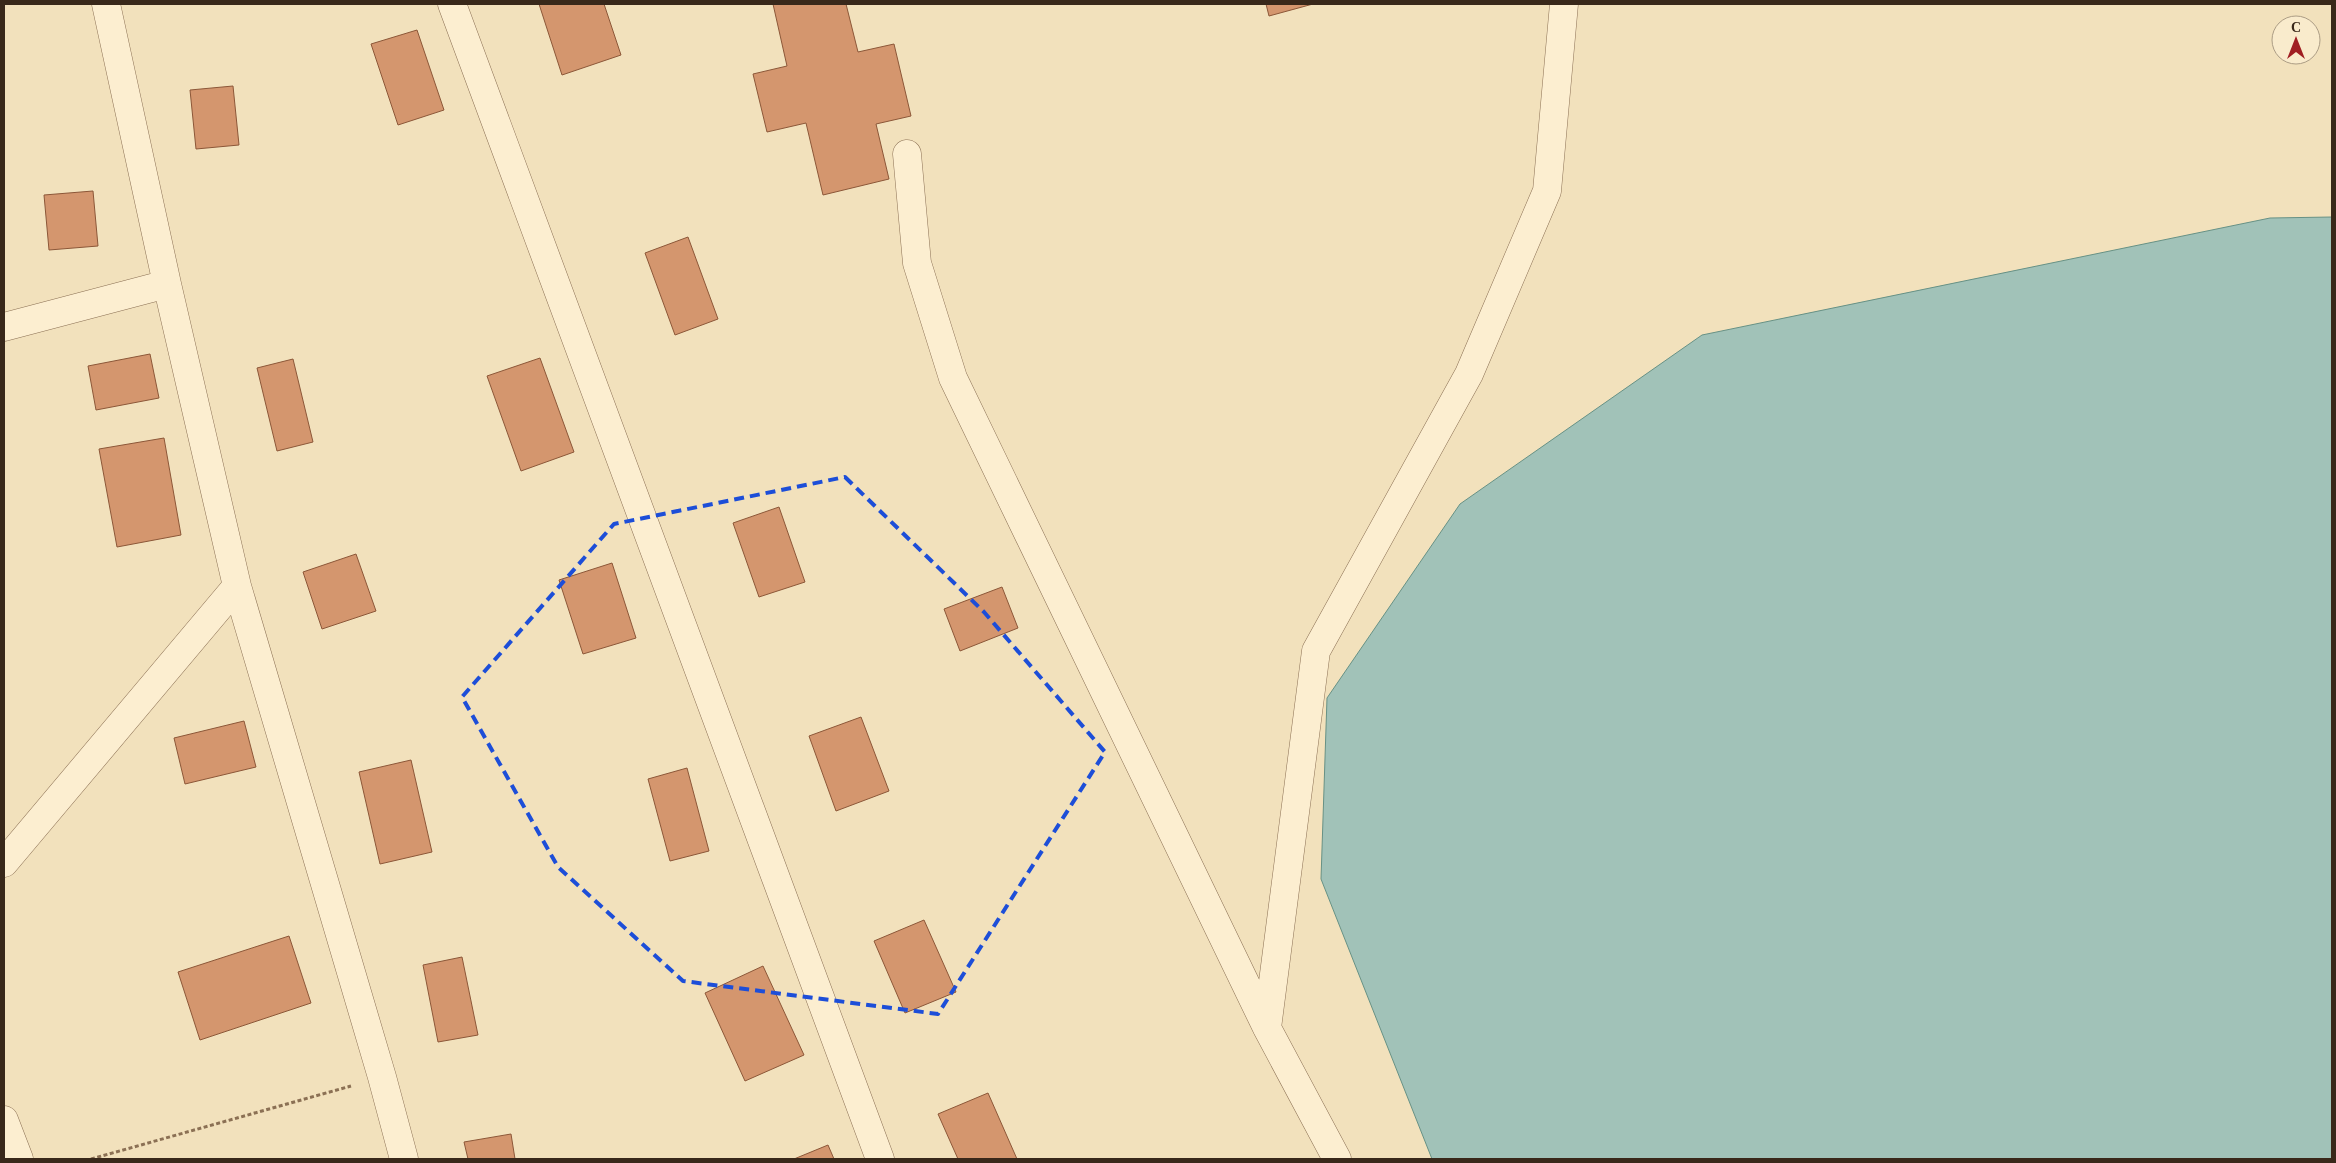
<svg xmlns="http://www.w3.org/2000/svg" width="2336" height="1163" viewBox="0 0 2336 1163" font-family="'Crimson Pro',serif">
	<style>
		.water { fill: #a1c2b8; stroke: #679185 }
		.building { fill: #d4966e; stroke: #8c5738 }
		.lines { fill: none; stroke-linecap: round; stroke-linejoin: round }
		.street-casing { stroke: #8b7054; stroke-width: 29 }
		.path { stroke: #8b7054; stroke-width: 3; stroke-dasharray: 4 2.5; stroke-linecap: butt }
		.street { stroke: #fceed0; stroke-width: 28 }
		.marked { fill: none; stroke: #1d4ed8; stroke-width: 4; stroke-dasharray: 10 6; stroke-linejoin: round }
	</style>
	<rect width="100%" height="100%" fill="#f2e1bc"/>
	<path class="water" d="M2332,217V1159H1432L1321,879L1327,698L1460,504L1702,335L2270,218Z"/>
	<path class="building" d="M539,4H604L621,55L562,75Z
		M773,4H846L858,52L894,44L911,116L876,124L889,179L823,195L806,123L767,132L753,74L787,66Z
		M1266,4H1313L1269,16Z
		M417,30L444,110L398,125L371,44Z
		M233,86L239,145L196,149L190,90Z
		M93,191L98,246L49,250L44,195Z
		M688,237L718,319L675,335L645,253Z
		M150,354L159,398L96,410L88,366Z
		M540,358L574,452L521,471L487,376Z
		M293,359L313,442L277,451L257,368Z
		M164,438L181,535L117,547L99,449Z
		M779,507L805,582L759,597L733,523Z
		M356,554L376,611L322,629L303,572Z
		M612,563L636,638L583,654L559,580Z
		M1002,587L1018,628L960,651L944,609Z
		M861,717L889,791L836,811L809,736Z
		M244,721L256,767L185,784L174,738Z
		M411,760L432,852L380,864L359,772Z
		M687,768L709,851L670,861L648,779Z
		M924,920L956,992L905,1013L874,941Z
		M289,936L311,1003L200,1040L178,972Z
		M462,957L478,1035L438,1042L423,965Z
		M763,966L804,1055L745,1081L705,993Z
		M988,1093L1017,1159H958L938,1114Z
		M511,1134L515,1159H468L464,1142Z
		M828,1145L834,1159H794Z"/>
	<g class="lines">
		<g class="street-casing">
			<path id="street" d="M106,4L167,284L237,586L382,1077L404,1159
				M452,4L880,1159
				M907,154L917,263L953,378L1267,1028L1337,1159
				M4,327L167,284
				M4,863L237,586
				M1267,1028L1316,651L1469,374L1547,191L1564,4
				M4,1120L19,1159"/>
		</g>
		<path class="path" d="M91,1159L351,1086"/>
		<use href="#street" class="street"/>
	</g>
	<path class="marked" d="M845,477L984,612L1105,752L938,1014L683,981L558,867L462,697L614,524Z"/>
	<rect width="2336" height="1163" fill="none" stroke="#39281a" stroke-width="10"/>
	<g transform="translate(2296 40)"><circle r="24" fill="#f9ebcc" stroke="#ac9d85"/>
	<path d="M0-4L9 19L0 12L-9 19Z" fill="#a01e22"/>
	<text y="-8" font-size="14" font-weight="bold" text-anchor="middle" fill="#39281a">С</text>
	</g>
</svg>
